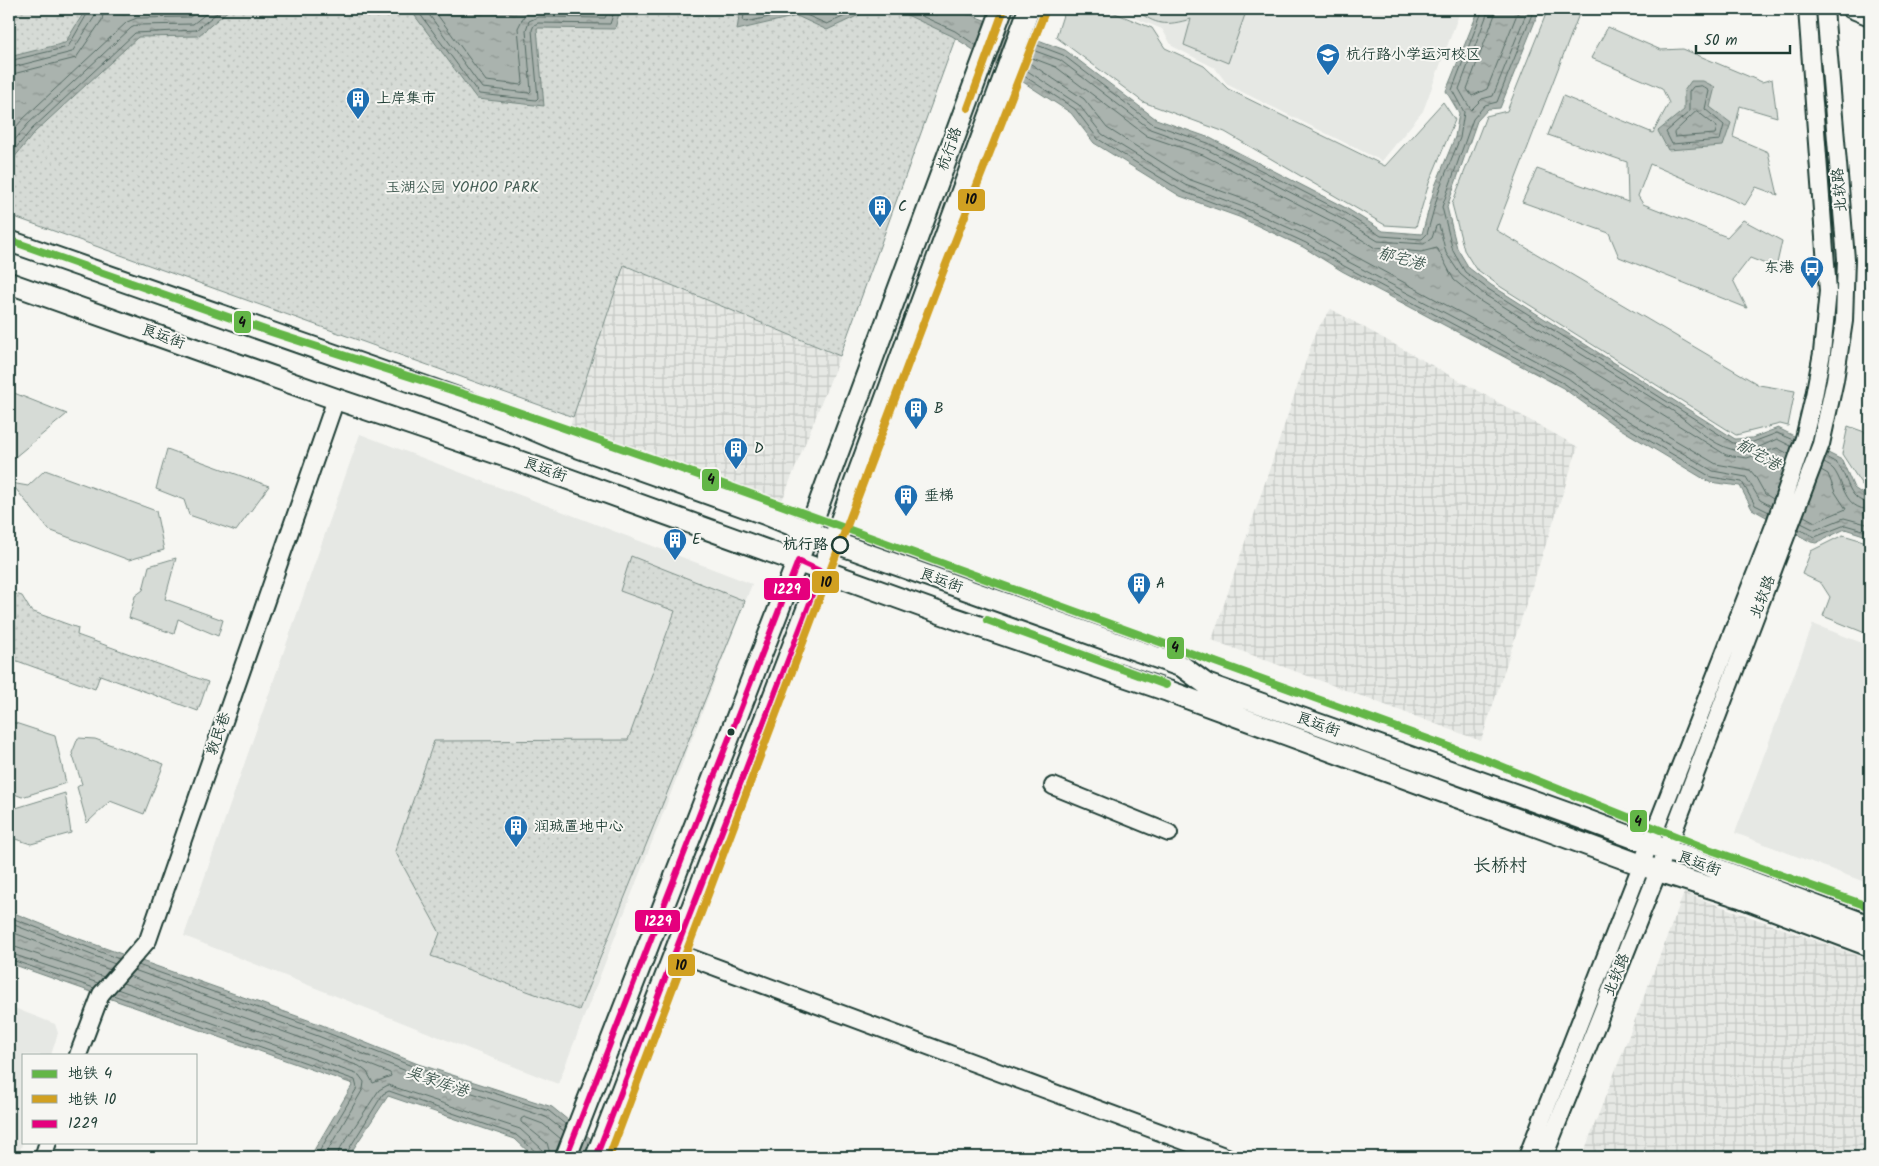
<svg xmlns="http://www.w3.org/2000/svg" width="1879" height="1166" viewBox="0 0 1879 1166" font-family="Kalam,'LXGW WenKai TC',sans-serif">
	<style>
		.built { fill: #e6e8e4 }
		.industrial { fill: url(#industrial-grid) }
		.grass { fill: #d6dbd6; stroke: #7a8c85 }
		.park { fill: url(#park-dots); stroke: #7a8c85 }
		.water { fill: url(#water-ripples); stroke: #72847d }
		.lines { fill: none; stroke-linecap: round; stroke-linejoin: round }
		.shore { stroke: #576c65; stroke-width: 1 }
		.minor-casing { stroke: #1f3d34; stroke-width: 20 }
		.major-casing { stroke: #1f3d34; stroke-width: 24 }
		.minor { stroke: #f6f6f2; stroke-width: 16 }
		.major { stroke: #f6f6f2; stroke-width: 20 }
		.bus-1-casing { stroke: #f6f6f2; stroke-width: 10 }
		.bus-1 { stroke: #e5007d; stroke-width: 6 }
		.metro-1-casing { stroke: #f6f6f2; stroke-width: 11 }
		.metro-2-casing { stroke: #f6f6f2; stroke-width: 11 }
		.metro-1 { stroke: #63b647; stroke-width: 8 }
		.metro-2 { stroke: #d1a021; stroke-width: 8 }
		.stop-dot { fill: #f6f6f2; stroke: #1f3d34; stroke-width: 2.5 }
		.bus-dot { fill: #1f3d34; stroke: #f6f6f2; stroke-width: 2 }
		.labels { text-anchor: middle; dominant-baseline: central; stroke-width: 4; stroke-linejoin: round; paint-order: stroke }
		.poi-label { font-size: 15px; fill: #1f3d34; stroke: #f6f6f2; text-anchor: start }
		.street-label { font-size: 15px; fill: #1f3d34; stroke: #f6f6f2 }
		.park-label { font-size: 15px; fill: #445d54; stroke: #f6f6f2 }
		.stop-label { font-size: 15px; font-weight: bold; fill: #1f3d34; stroke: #f6f6f2; text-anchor: end }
		.water-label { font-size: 16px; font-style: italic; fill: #425a52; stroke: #f6f6f2 }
		.quarter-label { font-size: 18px; fill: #1f3d34; stroke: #f6f6f2 }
		.line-badge { stroke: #f6f6f2; stroke-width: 2 }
		.badge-label { font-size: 14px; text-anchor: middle; font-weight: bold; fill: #fff }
		.pale-badge-label { font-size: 14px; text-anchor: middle; font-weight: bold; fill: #111 }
	</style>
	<defs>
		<pattern id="industrial-grid" width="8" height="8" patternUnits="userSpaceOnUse" patternTransform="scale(1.25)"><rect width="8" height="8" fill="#e6e8e4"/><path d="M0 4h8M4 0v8" fill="none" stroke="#c5c8c4"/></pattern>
		<pattern id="park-dots" width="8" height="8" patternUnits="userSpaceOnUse" patternTransform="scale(1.25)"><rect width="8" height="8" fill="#d6dbd6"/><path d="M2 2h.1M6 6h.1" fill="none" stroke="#b7bdb8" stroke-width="1.8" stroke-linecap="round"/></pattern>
		<pattern id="water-ripples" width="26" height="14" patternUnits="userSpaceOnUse" patternTransform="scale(1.25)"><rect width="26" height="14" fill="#aab3ae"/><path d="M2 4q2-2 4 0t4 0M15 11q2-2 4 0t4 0" fill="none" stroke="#8a938e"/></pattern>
	</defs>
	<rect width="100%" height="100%" fill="#f6f6f2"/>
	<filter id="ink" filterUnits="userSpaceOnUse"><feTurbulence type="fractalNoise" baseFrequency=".02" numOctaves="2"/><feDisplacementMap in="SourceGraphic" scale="10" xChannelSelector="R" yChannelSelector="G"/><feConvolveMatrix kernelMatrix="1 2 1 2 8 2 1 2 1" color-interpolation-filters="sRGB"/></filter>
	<g filter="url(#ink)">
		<path class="built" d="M1113,9H1461L1423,111L1382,161L1228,85L1215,68L1172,46L1162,29Z
			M360,434L752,584L558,1084L184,936Z
			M1813,624L1870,646V884L1735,833Z
			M9,1006L55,1024L58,1033L51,1055H24V1138L18,1157H9Z"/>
		<path class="industrial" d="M624,265L840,356L780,506L569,429Z
			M1331,309L1578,447L1481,741L1212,640L1316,331Z
			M1684,893L1870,960V1157H1582Z"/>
		<path class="grass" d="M1065,9H1105L1152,28L1165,48L1204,66L1228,89L1385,166L1443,102L1455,120L1429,183L1416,227L1385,225L1225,132L1143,102L1056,37Z
			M1135,9H1247L1228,63L1184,45L1191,19C1166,26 1156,26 1135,9Z
			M1548,9H1581L1496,230L1759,385L1795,391L1788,426L1780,424L1736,435L1501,287L1475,268L1464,250L1452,204L1486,116L1507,111Z
			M1608,27L1661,50L1683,49L1762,82L1772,79L1777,117L1740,106L1733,137L1768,152L1778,195L1756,187L1745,205L1650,164L1638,196L1643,204L1727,237L1743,220L1782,241L1776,268L1750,258L1733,280L1747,308L1619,257L1609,233L1522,202L1537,169L1628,202L1627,162L1548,135L1563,96L1653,133L1669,103L1662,88L1591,58Z
			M9,391L67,414L9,462Z
			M1848,426L1870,434V493L1866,491L1842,454Z
			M167,449L269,486L236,531L189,515L184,500L156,489Z
			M45,470L156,511L164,550L129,560L49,530L11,483L28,486Z
			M1843,535L1870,543V635L1823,616L1830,597L1821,583L1802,574L1811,551Z
			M176,558L165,599L223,620L218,636L178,619L174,634L129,618L135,596L143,590L149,566Z
			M9,721L55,736L66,783L22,797L9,792Z
			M78,738L95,739L164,764L144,814L110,801L87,823L77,787L82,784L72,753Z
			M65,793L71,833L31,844L9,837V805L16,808Z"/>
		<path class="park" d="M9,9H966L840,356L624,265L573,417L9,215Z
			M631,556L745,601L579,1010L431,956L440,933L395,851L434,741L628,740L675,611L620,591Z
			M9,592L22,596L31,611L78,628L77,635L208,682L198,711L100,675L95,689L9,658Z"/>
		<path class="water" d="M86,9H230L198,36L138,37L35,132L9,164V57L65,43Z
			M413,9H620L615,29L537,28L544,106L477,99L415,16Z
			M740,9H872L827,30L797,16L737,30Z
			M894,9H955L1065,50L1156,119L1210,138L1346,208L1383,231L1422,234L1435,186L1455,137L1459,113L1446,91L1479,9H1540L1500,108L1488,109L1477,121L1447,207L1457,248L1469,268L1491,285L1735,439L1752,438L1778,428L1842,460L1854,488L1870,499V537L1845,529L1816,543L1811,542L1752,509L1740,486L1709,482L1614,425L1563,388L1342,271L1303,247L1239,217L1180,196L1094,143L1071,113L952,36Z
			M1691,81H1703L1715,87L1710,107L1731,123L1723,146L1668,150L1658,131L1684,110V91Z
			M9,911L71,936L322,1025L418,1064L552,1107L613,1157H534L515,1139L388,1096L348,1157H310L353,1084L9,963Z"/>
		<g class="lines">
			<path class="shore" d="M418,9L420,14L479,94L536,100L538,98L532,30L534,25L538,23L610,24L615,9
				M425,9L482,88L529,93L531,91L526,30L529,21L538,17L605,18L609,9
				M433,9L486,81L521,85L523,82L518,28L525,14L537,9H601
				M745,9L743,20L746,22L797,11L827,24L861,9
				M906,9L955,31L977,46
				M1489,9L1459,89L1471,110L1482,99L1493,96L1528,9
				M1497,9L1467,89L1472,96L1487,89L1519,9
				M1534,9L1497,102L1485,105L1473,119L1442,207L1453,251L1465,272L1488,289L1733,443L1745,445L1777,433L1793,440
				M1029,42L1063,55L1153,124L1208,143L1343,212L1381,236L1422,239L1427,234L1440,187L1460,138L1464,112L1452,90L1483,9
				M1027,48L1060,60L1150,129L1206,149L1340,218L1378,241L1424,244L1432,238L1436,226L1439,225L1446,253L1460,274L1485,295C1548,334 1611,372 1673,411C1691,423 1711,445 1734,450C1749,454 1763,445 1777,439L1791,446
				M9,61L68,47L90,9
				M1020,66L1079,105L1102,134L1185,185L1243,207L1309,237L1347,261L1568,378L1620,416L1713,471L1746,477L1760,500L1771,506
				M9,68L72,52L95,16L97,9
				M1018,72L1075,109L1098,139L1182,191L1241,213L1306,243L1344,266L1565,384L1616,421L1711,477L1742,482L1755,505L1769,512
				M9,75L76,58L102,20L104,9
				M1702,86L1709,91L1705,109L1724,125L1720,140L1672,144L1666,132L1689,112V92L1693,87Z
				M1697,111L1717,127L1715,134L1675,137L1674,133Z
				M9,135L23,119L127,22L137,18L190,17L201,9
				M9,147L28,124L131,28L137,25L193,24L212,9
				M9,156L32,129L135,33L196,30L222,9
				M1826,457C1830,460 1837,462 1839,466C1849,480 1848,501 1870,503
				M1824,463C1827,465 1832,467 1834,470C1845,485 1843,508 1870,510
				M1773,499L1765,494L1755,476L1750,470L1716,464L1624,410L1571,372L1351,254L1312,231L1246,200L1188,179L1107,128L1084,99L1025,60L1024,57L1027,56L1056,67L1147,136L1203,155L1337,224L1375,248L1421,252L1437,248L1454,280L1480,301L1726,455L1747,458L1777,448L1789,454
				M1804,516L1815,522L1846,509L1835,492L1828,474L1821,470
				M1801,523L1815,530L1844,518L1870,525
				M1799,529L1815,537L1845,525L1870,532
				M9,917L119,959
				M9,923L115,964
				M9,931L110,970
				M9,945L104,977
				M9,953L98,983
				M9,959L94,988
				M138,965L320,1030L417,1068L549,1111L566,1125
				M134,970L318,1036L414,1074L546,1117L564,1131
				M123,983L359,1066L367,1072L373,1083L391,1076L390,1073L315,1043L129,976
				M117,989L359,1075L364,1082L363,1089L324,1157
				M113,995L355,1080L357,1088L316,1157
				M338,1157L339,1150L379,1090L388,1085L520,1129L541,1148L544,1157
				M344,1157L383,1094L389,1091L516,1135L536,1152L537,1157
				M551,1157L547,1143L521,1122V1119L524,1117L543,1124L561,1139"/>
			<g class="minor-casing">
				<path id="minor" d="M1850,9L1870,17
					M1053,786L1169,833
					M675,952L1227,1157
					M78,1055L101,994L148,940L336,399
					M43,1157L48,1142
					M1527,1157L1774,526L1804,438L1814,396L1822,353L1828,291L1807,9
					M1544,1157L1665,854L1821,444L1835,380L1844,321L1846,259L1825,9"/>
			</g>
			<g class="major-casing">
				<path id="major" d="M9,241L466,401L560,441L765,514L833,542L1183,667L1206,684L1581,818L1870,926
					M9,283L336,399L513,459L954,618L1168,691L1658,871L1740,897L1870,946
					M566,1157L803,547L1002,9
					M596,1157L833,542L1029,9"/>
			</g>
			<use href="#minor" class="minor"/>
			<use href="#major" class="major"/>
			<g class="bus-1-casing">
				<path id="bus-1" d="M566,1157L798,561L822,572L596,1157"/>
			</g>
			<use href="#bus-1" class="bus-1"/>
			<g class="metro-1-casing">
				<path id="metro-1" d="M9,240L268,331L492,403L676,467L1486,760L1700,846L1870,907
					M987,620L1166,685"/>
			</g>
			<g class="metro-2-casing">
				<path id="metro-2" d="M968,108L1004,9
					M609,1157L934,295L1046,9"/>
			</g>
			<use href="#metro-1" class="metro-1"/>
			<use href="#metro-2" class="metro-2"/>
		</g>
	</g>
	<defs>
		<g id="school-pin" transform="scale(1.25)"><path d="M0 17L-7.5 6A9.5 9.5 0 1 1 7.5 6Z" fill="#1f6fb2" stroke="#f6f6f2"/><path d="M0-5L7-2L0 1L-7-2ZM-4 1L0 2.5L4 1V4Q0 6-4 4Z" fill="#fff"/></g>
		<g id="building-pin" transform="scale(1.25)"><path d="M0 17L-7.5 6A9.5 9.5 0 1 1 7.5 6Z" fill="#1f6fb2" stroke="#f6f6f2"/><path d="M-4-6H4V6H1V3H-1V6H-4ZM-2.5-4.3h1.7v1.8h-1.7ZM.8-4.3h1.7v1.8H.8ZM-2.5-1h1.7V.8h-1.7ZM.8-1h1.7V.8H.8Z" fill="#fff"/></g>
		<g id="bus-pin" transform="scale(1.25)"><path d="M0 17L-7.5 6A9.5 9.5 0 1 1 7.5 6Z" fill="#1f6fb2" stroke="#f6f6f2"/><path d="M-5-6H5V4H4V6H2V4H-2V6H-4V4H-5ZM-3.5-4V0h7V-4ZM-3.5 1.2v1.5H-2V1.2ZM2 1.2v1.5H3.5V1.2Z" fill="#fff"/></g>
	</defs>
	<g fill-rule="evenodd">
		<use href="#school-pin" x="1328" y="55"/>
		<use href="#building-pin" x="358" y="99"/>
		<use href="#building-pin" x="880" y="207"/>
		<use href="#bus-pin" x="1812" y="268"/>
		<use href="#building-pin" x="916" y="409"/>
		<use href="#building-pin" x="736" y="449"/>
		<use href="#building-pin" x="906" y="496"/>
		<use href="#building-pin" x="675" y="540"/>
		<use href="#building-pin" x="1139" y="584"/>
		<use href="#building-pin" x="516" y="827"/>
	</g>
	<circle class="stop-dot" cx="840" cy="545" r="8"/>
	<circle class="bus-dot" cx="731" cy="732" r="4.5"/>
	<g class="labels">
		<g class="poi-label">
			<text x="1346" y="55">杭行路小学运河校区</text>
			<text x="376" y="99">上岸集市</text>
			<text x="898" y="207">C</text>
			<text x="1794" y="268" text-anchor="end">东港</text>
			<text x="934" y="409">B</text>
			<text x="754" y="449">D</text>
			<text x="924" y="496">垂梯</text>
			<text x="692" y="540">E</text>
			<text x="1156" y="584">A</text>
			<text x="534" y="827">润珹置地中心</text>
		</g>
		<g class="street-label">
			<text transform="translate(950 149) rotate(-70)">杭行路</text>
			<text transform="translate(1840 190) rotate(-95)">北软路</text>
			<text transform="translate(163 337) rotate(20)">良运街</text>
			<text transform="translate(545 470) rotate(20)">良运街</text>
			<text transform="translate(941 581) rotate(20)">良运街</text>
			<text transform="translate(1763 597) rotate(-69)">北软路</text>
			<text transform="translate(1318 725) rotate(20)">良运街</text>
			<text transform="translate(219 734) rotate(-71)">敦民巷</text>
			<text transform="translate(1699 864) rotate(20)">良运街</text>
			<text transform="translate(1617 975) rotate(-68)">北软路</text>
		</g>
		<g class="park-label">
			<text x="462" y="188">玉湖公园 YOHOO PARK</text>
		</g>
		<g class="stop-label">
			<text x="828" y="545">杭行路</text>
		</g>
		<g class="water-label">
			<text transform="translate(1401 259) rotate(15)">郁宅港</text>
			<text transform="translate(1758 455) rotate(30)">郁宅港</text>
			<text transform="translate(437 1082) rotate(19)">吴家库港</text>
		</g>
		<g class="quarter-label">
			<text x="1500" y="866">长桥村</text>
		</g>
	</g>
	<g class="line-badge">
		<rect x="957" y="188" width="29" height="24" rx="5" fill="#d1a021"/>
		<rect x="233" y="310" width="19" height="24" rx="5" fill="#63b647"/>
		<rect x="701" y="468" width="19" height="24" rx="5" fill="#63b647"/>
		<rect x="811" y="570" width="29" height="24" rx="5" fill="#d1a021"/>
		<rect x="763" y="577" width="48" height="24" rx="5" fill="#e5007d"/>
		<rect x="1166" y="636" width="19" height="24" rx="5" fill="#63b647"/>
		<rect x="1629" y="809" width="19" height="24" rx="5" fill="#63b647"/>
		<rect x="634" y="909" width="47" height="24" rx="5" fill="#e5007d"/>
		<rect x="667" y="953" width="29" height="24" rx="5" fill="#d1a021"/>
	</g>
	<g class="badge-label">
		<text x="787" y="594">1229</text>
		<text x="658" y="926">1229</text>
	</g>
	<g class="pale-badge-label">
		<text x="971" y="204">10</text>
		<text x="242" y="327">4</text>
		<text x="711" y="484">4</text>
		<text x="826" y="587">10</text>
		<text x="1175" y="652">4</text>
		<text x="1638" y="826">4</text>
		<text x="681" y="970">10</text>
	</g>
	<rect width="1879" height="1166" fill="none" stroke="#f6f6f2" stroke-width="30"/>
	<rect x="15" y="15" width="1849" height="1136" fill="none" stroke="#1f3d34" stroke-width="2" filter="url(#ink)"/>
	<rect x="22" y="1054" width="175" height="90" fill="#f6f6f2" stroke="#a0aca6"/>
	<rect x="32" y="1070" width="25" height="8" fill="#63b647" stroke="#a0aca6"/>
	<text x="68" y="1078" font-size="15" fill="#1f3d34">地铁 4</text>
	<rect x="32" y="1095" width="25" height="8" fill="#d1a021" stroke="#a0aca6"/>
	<text x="68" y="1104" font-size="15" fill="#1f3d34">地铁 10</text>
	<rect x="32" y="1120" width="25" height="8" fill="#e5007d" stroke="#a0aca6"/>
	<text x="68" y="1128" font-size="15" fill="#1f3d34">1229</text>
	<path d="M1696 45v8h94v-8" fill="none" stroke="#1f3d34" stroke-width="2.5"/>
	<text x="1704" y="45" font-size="15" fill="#1f3d34" stroke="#f6f6f2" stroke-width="4" paint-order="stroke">50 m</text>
</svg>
